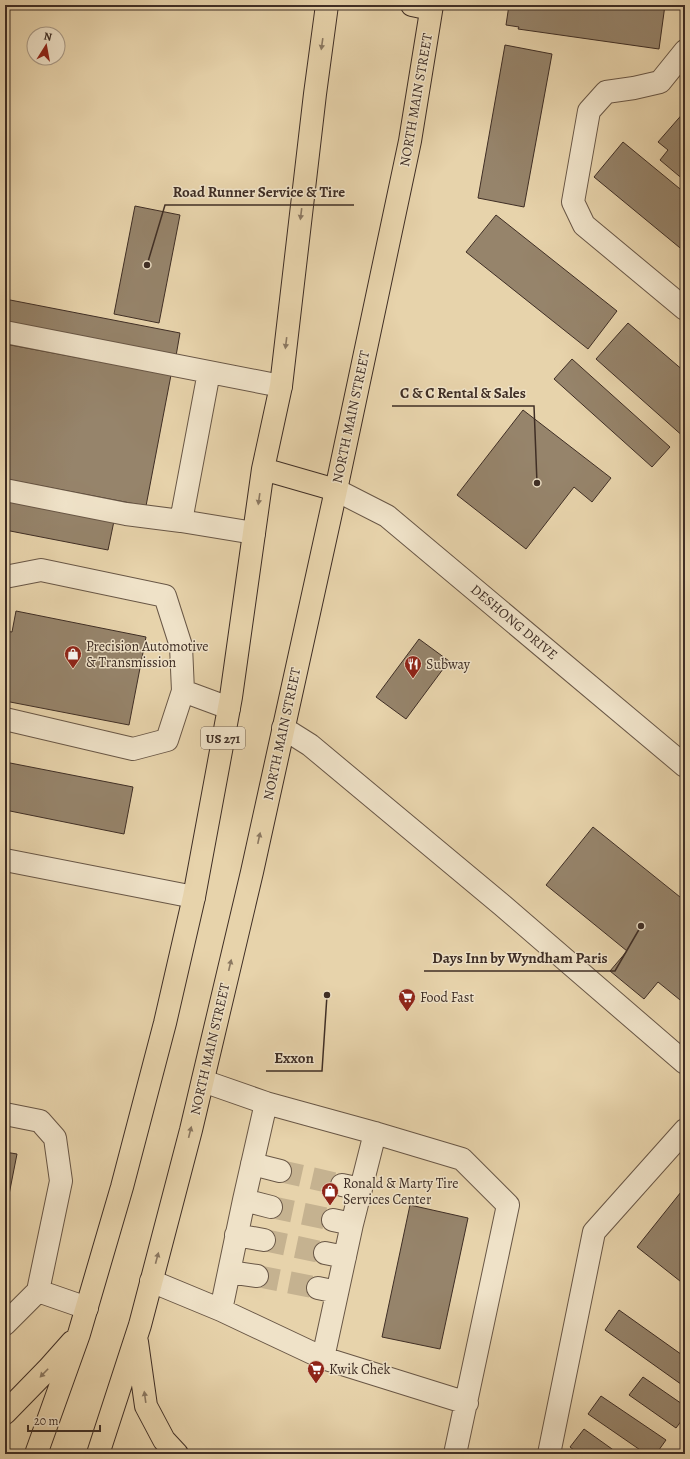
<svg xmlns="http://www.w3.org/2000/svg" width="690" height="1459" viewBox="0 0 690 1459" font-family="Alegreya,serif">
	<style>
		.building { fill: #96846b; stroke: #3f2e25 }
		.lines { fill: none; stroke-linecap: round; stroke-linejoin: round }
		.minor-tunnel { stroke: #c5b290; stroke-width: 22; stroke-dasharray: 22 11; stroke-linecap: butt }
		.minor-casing { stroke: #695746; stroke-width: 24 }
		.highway-casing { stroke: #3f2e25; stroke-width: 24 }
		.minor { stroke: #efe2c8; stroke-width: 22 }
		.highway { stroke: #e7d3ab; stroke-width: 22 }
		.oneway { fill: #8b7861 }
		.labels { text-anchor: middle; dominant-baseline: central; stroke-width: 3; stroke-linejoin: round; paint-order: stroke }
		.shield { fill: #efe2c8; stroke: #746456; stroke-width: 1 }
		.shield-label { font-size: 13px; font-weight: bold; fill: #3f2e25 }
		.street-label { font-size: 14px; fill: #3f2e25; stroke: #efe2c8 }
		.poi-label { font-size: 14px; fill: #3f2e25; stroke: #efe2c8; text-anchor: start }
		.leader { fill: none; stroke: #3f2e25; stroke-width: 1.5 }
		.callout-dot { fill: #3f2e25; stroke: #efe2c8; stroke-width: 1.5 }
		.callout-label { font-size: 15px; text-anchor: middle; font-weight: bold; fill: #3f2e25; stroke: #efe2c8; stroke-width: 3; stroke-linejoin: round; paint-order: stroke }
	</style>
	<rect width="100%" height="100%" fill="#e7d3ab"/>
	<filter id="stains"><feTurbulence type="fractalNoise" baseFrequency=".005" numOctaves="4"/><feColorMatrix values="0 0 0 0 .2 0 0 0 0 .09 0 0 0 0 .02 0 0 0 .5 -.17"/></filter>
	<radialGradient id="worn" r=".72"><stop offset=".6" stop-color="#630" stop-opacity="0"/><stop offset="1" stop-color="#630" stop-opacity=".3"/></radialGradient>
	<path class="building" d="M509,5H665L659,49L518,29L519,27L506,25Z
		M505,45L552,54L524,207L478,198Z
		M685,111V181L660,160L668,150L658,142Z
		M623,142L685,193V252L594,177Z
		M135,206L180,215L159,323L114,314Z
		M496,215L617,311L588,349L466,252Z
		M5,299L180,333L176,356L5,323Z
		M628,323L685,372V438L596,359Z
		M5,344L171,375L146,506L5,479Z
		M572,359L670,447L652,467L554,379Z
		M523,410L611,478L592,502L574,487L526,549L457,495Z
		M5,500L114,521L108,550L5,530Z
		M16,611L146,637L129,725L5,701V631L12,632Z
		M419,639L449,661L406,719L376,697Z
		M5,762L133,787L124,834L5,810Z
		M593,827L685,901V1004L658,982L644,999L610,971L627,951L546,885Z
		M5,1152L17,1154L5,1215Z
		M685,1187V1285L637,1247Z
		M410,1205L468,1218L440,1349L382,1337Z
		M619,1310L685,1357V1387L605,1330Z
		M643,1377L685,1406V1416L676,1428L629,1395Z
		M601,1396L666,1440L656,1454H646L588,1414Z
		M584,1429L619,1454H579L570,1447Z"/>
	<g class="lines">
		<path class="minor-tunnel" d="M280,1171L342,1185
			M271,1207L333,1220
			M264,1240L325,1253
			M257,1276L318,1288"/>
		<g class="minor-casing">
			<path id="minor" d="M685,51L660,82L634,88L606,92L589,111L573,202L584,225L685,309
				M5,332L281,386
				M5,490L126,514L181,521L254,533
				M336,490L387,516L685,766
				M181,521L209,372
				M5,577L41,570L165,596L181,646L183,691L167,740L133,749L5,719
				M183,691L229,708
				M283,728L310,745L502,905L685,1063
				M5,860L194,897
				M203,1081L266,1103L375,1133L462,1159L508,1205L455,1454
				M5,1114L40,1121L55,1138L61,1181L38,1291L5,1324
				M252,1164L280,1171
				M342,1185L361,1189
				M244,1200L271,1207
				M333,1220L352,1224
				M236,1235L264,1240
				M325,1253L345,1257
				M229,1272L257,1276
				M151,1281L221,1310L323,1358L467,1403
				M318,1288L337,1292
				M38,1291L87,1308
				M221,1310L244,1200L266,1103
				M323,1358L352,1224L375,1133
				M549,1454L594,1232L685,1130"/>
		</g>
		<g class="highway-casing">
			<path id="highway" d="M412,5L431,9
				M263,469L336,490
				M137,1342L146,1406L164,1440L177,1454
				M5,1413L48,1369L72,1342
				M36,1454L79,1334L122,1187L165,1023L194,897L231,697L263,469L281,386L315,94L327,5
				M98,1454L140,1325L191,1130L252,872L336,490L410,141L432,5"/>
		</g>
		<use href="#minor" class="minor"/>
		<use href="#highway" class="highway"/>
	</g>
	<defs><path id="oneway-solid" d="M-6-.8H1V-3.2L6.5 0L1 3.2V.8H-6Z"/></defs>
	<g class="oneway">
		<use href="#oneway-solid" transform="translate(322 44) rotate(98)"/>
		<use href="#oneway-solid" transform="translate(301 214) rotate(97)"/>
		<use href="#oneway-solid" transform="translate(286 343) rotate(97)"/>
		<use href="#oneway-solid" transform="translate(259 499) rotate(98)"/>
		<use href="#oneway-solid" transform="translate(259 838) rotate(-78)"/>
		<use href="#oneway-solid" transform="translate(230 965) rotate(-77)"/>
		<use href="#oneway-solid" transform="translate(190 1132) rotate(-76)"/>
		<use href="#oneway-solid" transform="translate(157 1258) rotate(-75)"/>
		<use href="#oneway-solid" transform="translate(44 1373) rotate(134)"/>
		<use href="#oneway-solid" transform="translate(145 1397) rotate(-98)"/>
	</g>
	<defs>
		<g id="shop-pin" transform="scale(0.9)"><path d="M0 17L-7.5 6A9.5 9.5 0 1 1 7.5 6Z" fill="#8f2418" stroke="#efe2c8"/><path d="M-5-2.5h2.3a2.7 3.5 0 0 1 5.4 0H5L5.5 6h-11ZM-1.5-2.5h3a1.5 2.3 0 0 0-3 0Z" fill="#fff"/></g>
		<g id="restaurant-pin" transform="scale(0.9)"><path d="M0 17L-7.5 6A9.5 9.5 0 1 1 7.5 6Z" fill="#8f2418" stroke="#efe2c8"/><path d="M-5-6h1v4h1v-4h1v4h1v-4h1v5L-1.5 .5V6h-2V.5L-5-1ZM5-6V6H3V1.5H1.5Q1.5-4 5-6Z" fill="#fff"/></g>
		<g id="supermarket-pin" transform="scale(0.9)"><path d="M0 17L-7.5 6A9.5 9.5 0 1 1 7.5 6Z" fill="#8f2418" stroke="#efe2c8"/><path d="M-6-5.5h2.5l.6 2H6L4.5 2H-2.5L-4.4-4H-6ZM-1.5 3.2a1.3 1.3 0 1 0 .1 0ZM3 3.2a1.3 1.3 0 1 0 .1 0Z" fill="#fff"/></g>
	</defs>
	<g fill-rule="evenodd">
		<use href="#shop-pin" x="73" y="654"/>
		<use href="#restaurant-pin" x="413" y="664"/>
		<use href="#supermarket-pin" x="407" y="997"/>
		<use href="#shop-pin" x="330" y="1191"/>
		<use href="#supermarket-pin" x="316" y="1369"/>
	</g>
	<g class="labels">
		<rect class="shield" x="201" y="727" width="44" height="22" rx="3"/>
		<g class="shield-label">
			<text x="223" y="738">US 271</text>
		</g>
		<g class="street-label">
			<text transform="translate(416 100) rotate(-80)">NORTH MAIN STREET</text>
			<text transform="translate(351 417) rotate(-78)">NORTH MAIN STREET</text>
			<text transform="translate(514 622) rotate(40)">DESHONG DRIVE</text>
			<text transform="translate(282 734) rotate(-78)">NORTH MAIN STREET</text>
			<text transform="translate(210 1049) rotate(-77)">NORTH MAIN STREET</text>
		</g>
		<g class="poi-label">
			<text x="86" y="646">Precision Automotive<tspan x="86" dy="16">&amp; Transmission</tspan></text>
			<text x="426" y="664">Subway</text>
			<text x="420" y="997">Food Fast</text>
			<text x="343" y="1183">Ronald &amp; Marty Tire<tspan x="343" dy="16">Services Center</tspan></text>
			<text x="329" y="1369">Kwik Chek</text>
		</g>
	</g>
	<path class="leader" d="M147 265L165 205H354M537 483L534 406H392M641 926L615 971H424M327 995L322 1071H266"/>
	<g class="callout-dot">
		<circle cx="147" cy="265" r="4"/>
		<circle cx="537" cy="483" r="4"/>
		<circle cx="641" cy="926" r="4"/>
		<circle cx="327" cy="995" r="4"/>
	</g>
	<g class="callout-label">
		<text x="259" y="197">Road Runner Service &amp; Tire</text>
		<text x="463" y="398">C &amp; C Rental &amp; Sales</text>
		<text x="520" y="963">Days Inn by Wyndham Paris</text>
		<text x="294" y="1063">Exxon</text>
	</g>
	<rect width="690" height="1459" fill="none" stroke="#e7d3ab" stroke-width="20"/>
	<rect x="6" y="6" width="678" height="1447" fill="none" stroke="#3f2e25" stroke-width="2"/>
	<rect x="10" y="10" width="670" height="1439" fill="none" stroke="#3f2e25"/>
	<g transform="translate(46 46) rotate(11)"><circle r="19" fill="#efe2c8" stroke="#a99a87"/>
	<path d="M0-3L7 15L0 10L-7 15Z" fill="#8f2418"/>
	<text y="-6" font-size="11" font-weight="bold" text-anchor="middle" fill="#3f2e25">N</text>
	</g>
	<path d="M28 1425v6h72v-6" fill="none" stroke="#3f2e25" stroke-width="2"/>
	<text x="34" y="1425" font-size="12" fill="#3f2e25" stroke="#efe2c8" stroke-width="3" paint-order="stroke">20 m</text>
	<rect width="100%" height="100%" filter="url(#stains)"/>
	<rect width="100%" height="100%" fill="url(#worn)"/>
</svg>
